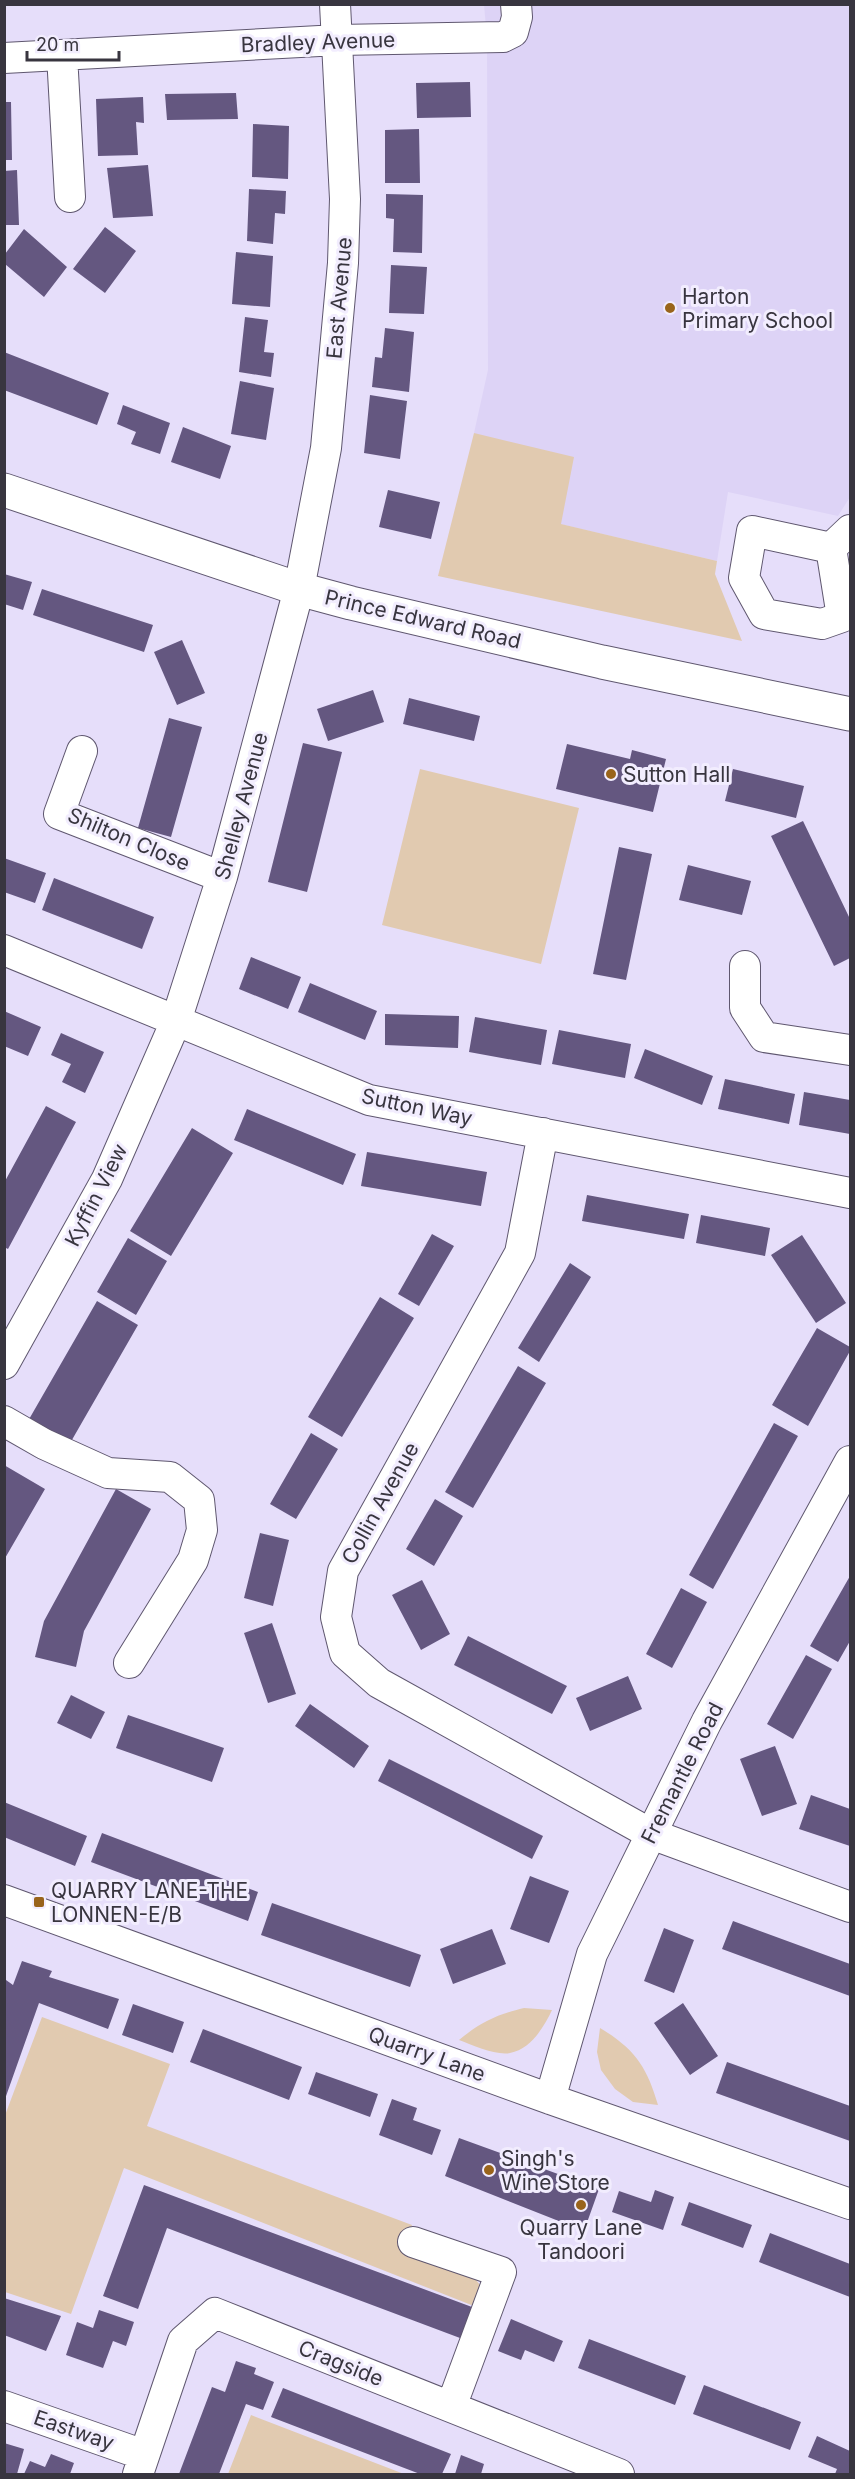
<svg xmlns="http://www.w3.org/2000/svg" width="855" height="2479" viewBox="0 0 855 2479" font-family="Inter,sans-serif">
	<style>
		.built { fill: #ddd3f6 }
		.green { fill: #e1cab0 }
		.building { fill: #645780 }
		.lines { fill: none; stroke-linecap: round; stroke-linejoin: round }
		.minor-casing { stroke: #5f576f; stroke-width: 32 }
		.major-casing { stroke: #5f576f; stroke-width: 35 }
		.minor { stroke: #fff; stroke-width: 30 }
		.major { stroke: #fff; stroke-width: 33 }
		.poi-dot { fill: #99641b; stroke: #f2edfe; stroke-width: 2 }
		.labels { text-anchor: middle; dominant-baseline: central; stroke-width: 6; stroke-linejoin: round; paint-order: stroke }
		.street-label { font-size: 21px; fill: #38353f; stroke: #f2edfe }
		.poi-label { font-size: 21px; fill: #38353f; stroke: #f2edfe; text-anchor: start }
	</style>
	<rect width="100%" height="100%" fill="#e6defa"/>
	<path class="built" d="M484,5H850V497L838,516L728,492L717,561L560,524L474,433L488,370L487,37Z"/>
	<path class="green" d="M474,433L574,457L561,524L717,561L715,574L742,641L438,576Z
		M420,769L579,808L541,964L382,925Z
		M524,2008L552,2010C544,2027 531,2049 510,2053C497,2056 472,2045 459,2040C481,2022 496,2015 524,2008Z
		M42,2017L170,2064L147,2126L412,2225L403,2250L472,2275L485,2291L479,2308L124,2168L71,2314L5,2292L4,2118Z
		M600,2028C635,2049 647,2067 658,2105L633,2102L615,2089L601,2070L597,2052Z
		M251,2415L404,2474H228Z"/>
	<path class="building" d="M470,82L471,117L417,118L416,83Z
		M236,93L238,119L167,120L165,94Z
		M143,97L144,123L136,122L138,155L98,156L96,99Z
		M4,102H11L12,160H4Z
		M253,124L289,126L288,179L252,177Z
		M419,129L420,183H385V130Z
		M148,165L153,216L113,218L107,168Z
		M17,170L19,225H4V171Z
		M249,189L286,191L285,214L275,213L273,244L247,241Z
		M386,194L423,195L422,253L393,252L394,219L386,218Z
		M105,227L136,251L105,293L73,269Z
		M24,229L67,267L44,297L5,264V254Z
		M236,252L273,256L270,307L232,304Z
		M391,265L427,267L424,314L389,313Z
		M245,317L268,320L264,352L274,353L271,377L239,372Z
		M385,328L414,332L409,392L372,387L375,357L382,358Z
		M4,352L109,393L97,425L4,390Z
		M240,381L274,388L266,440L231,434Z
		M370,395L407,401L400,459L364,453Z
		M123,405L170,423L160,454L131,444L136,432L117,424Z
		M183,427L231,446L220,479L171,462Z
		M388,490L440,502L431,539L379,527Z
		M4,574L32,582L23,610L4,604Z
		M42,589L153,625L144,652L33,615Z
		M182,640L205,693L177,705L154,652Z
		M373,690L384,722L328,741L317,709Z
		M409,698L480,716L474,741L403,724Z
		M169,718L202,727L171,837L138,828Z
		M303,743L342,752L307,892L268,882Z
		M567,744L630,759L632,750L666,759L653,812L556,789Z
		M733,769L804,786L796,818L725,801Z
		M803,821L850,919V958L834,966L771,836Z
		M619,847L652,854L626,980L593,974Z
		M4,858L46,873L35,903L4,892Z
		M688,865L751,881L742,915L679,900Z
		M54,878L154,917L142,949L42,910Z
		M251,957L301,977L288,1009L239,989Z
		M310,983L377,1011L365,1040L298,1012Z
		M4,1011L41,1027L28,1056L4,1046Z
		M385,1014L459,1016L458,1048L385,1045Z
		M475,1017L547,1030L541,1065L469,1052Z
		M559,1030L631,1044L625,1078L552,1064Z
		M61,1033L104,1052L85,1093L62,1082L71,1064L51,1055Z
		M645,1049L713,1076L702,1105L634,1078Z
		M725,1079L795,1094L789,1124L718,1109Z
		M804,1092L850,1100V1134L799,1125Z
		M46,1106L76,1122L8,1249L4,1247V1183Z
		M247,1109L356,1154L343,1185L234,1140Z
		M192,1128L233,1153L171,1256L130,1231Z
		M367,1152L487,1172L481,1206L361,1186Z
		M587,1195L689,1214L684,1239L582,1221Z
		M701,1215L770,1228L765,1256L696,1243Z
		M432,1234L454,1246L419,1306L398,1294Z
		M802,1235L846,1303L816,1323L771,1255Z
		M128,1238L167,1261L136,1315L97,1292Z
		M570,1263L591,1277L539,1362L518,1348Z
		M380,1297L414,1318L342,1437L308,1417Z
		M97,1301L138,1325L69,1445L28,1421Z
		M817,1328L850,1347V1351L808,1426L772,1405Z
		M518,1366L546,1383L473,1508L445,1492Z
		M774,1423L798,1436L713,1589L689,1575Z
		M311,1433L338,1449L296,1519L270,1504Z
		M4,1465L45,1489L4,1560Z
		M116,1489L151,1509L84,1631L76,1667L35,1657L44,1621Z
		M435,1499L463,1516L434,1566L406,1549Z
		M260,1533L289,1540L273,1606L244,1598Z
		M850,1576V1641L838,1662L810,1646Z
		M422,1580L450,1634L421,1650L392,1595Z
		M681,1588L707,1602L672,1668L646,1654Z
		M272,1623L296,1694L268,1703L244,1633Z
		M468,1636L567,1686L552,1714L454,1665Z
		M806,1655L832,1669L793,1739L767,1724Z
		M628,1676L642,1709L590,1731L576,1698Z
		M71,1695L105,1712L91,1739L57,1723Z
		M310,1704L369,1746L354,1768L295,1726Z
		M128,1715L224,1748L212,1782L116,1748Z
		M775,1746L797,1804L762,1816L740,1759Z
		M389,1759L543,1836L532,1859L378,1781Z
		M811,1795L850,1809V1846L799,1829Z
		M4,1802L87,1836L75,1866L4,1837Z
		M102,1833L258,1892L248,1921L91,1862Z
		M530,1876L569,1891L549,1943L510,1929Z
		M272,1903L421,1955L410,1987L261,1935Z
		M733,1921L850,1964V1996L722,1949Z
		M664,1928L694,1940L674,1993L644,1981Z
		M492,1929L506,1964L453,1984L440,1949Z
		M22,1961L52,1971L49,1977L119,1999L108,2029L39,2003L5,2099L4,1986L6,1980L13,1985Z
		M683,2003L718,2056L690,2075L654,2023Z
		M133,2004L184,2022L173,2053L122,2035Z
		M203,2029L302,2067L289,2100L190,2062Z
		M727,2062L850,2106V2141L716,2093Z
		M316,2072L378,2094L370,2117L308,2094Z
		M392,2099L417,2108L413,2120L441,2130L432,2155L379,2135Z
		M459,2138L599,2189L584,2231L445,2176Z
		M144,2185L480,2310L468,2341L167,2228L138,2309L103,2296Z
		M655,2190L674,2197L663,2230L612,2212L619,2191L651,2202Z
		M689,2202L752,2225L743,2248L681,2225Z
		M770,2233L850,2264V2297L759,2262Z
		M4,2298L61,2316L46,2351L4,2335Z
		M99,2310L134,2322L126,2346L113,2341L103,2368L66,2355L77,2322L93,2328Z
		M511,2319L563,2341L554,2362L525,2350L521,2360L498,2351Z
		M589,2339L686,2376L675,2405L578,2368Z
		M236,2361L256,2368L254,2374L274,2382L263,2410L246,2404L219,2474H179L212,2387L225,2392Z
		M704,2385L801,2422L790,2450L693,2414Z
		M283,2388L451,2454L442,2474H420L271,2417Z
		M817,2436L850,2451V2474H835L837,2469L808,2457Z
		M4,2443L24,2449L17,2474H4Z
		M51,2454L74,2463L70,2474H24L30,2461L45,2467Z
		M461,2455L484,2464L481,2474H455Z"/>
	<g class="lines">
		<g class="minor-casing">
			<path id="minor" d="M62,55L70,197
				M4,58L338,40L503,37L513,32L517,17L516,4
				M831,548L752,531L744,578L764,614L822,624L842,617L831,548L850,530
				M82,751L59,814L222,877
				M4,950L369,1100L850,1193
				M745,966V1008L764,1037L850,1050
				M543,1133L520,1253L343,1571L336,1617L345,1653L379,1683L651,1834L850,1907
				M4,1364L107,1179L176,1021L222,877L299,589L326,448L343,263L345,199L335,4
				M4,1421L44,1444L108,1473L170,1477L199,1500L202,1530L193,1560L129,1663
				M4,1900L550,2099L850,2204
				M550,2099L592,1954L707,1721L850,1461
				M413,2242L501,2272L451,2407
				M4,2406L144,2455
				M138,2474L183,2341L215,2313L619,2474"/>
		</g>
		<g class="major-casing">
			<path id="major" d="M4,490L299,589L351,603L602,662L850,714"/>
		</g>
		<use href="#minor" class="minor"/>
		<use href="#major" class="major"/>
	</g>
	<g class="poi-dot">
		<circle cx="670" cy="308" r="6"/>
		<circle cx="611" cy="774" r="6"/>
		<rect x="33" y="1896" width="12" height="12" rx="3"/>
		<circle cx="489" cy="2170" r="6"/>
		<circle cx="581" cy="2205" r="6"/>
	</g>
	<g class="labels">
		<g class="street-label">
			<text transform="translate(318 42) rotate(-2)">Bradley Avenue</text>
			<text transform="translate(339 298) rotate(-85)">East Avenue</text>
			<text transform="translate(423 619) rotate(13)">Prince Edward Road</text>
			<text transform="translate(241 806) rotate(-75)">Shelley Avenue</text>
			<text transform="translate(129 839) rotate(23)">Shilton Close</text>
			<text transform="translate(417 1107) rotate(12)">Sutton Way</text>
			<text transform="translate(96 1195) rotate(-63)">Kyffin View</text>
			<text transform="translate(380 1503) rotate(-61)">Collin Avenue</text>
			<text transform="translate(682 1773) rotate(-63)">Fremantle Road</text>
			<text transform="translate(427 2054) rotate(20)">Quarry Lane</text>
			<text transform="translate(341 2363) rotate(22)">Cragside</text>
			<text transform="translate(74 2430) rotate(19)">Eastway</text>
		</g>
		<g class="poi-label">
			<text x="682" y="296">Harton<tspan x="682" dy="24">Primary School</tspan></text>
			<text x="623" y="774">Sutton Hall</text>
			<text x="51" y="1890">QUARRY LANE-THE<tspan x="51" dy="24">LONNEN-E/B</tspan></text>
			<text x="501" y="2158">Singh's<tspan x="501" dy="24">Wine Store</tspan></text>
			<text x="581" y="2227" text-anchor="middle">Quarry Lane<tspan x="581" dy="24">Tandoori</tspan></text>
		</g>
	</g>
	<rect width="855" height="2479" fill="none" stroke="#38353f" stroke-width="12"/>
	<path d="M27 51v9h92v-9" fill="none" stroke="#38353f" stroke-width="3"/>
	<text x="36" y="51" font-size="18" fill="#38353f" stroke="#f2edfe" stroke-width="4.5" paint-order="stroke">20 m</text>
</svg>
